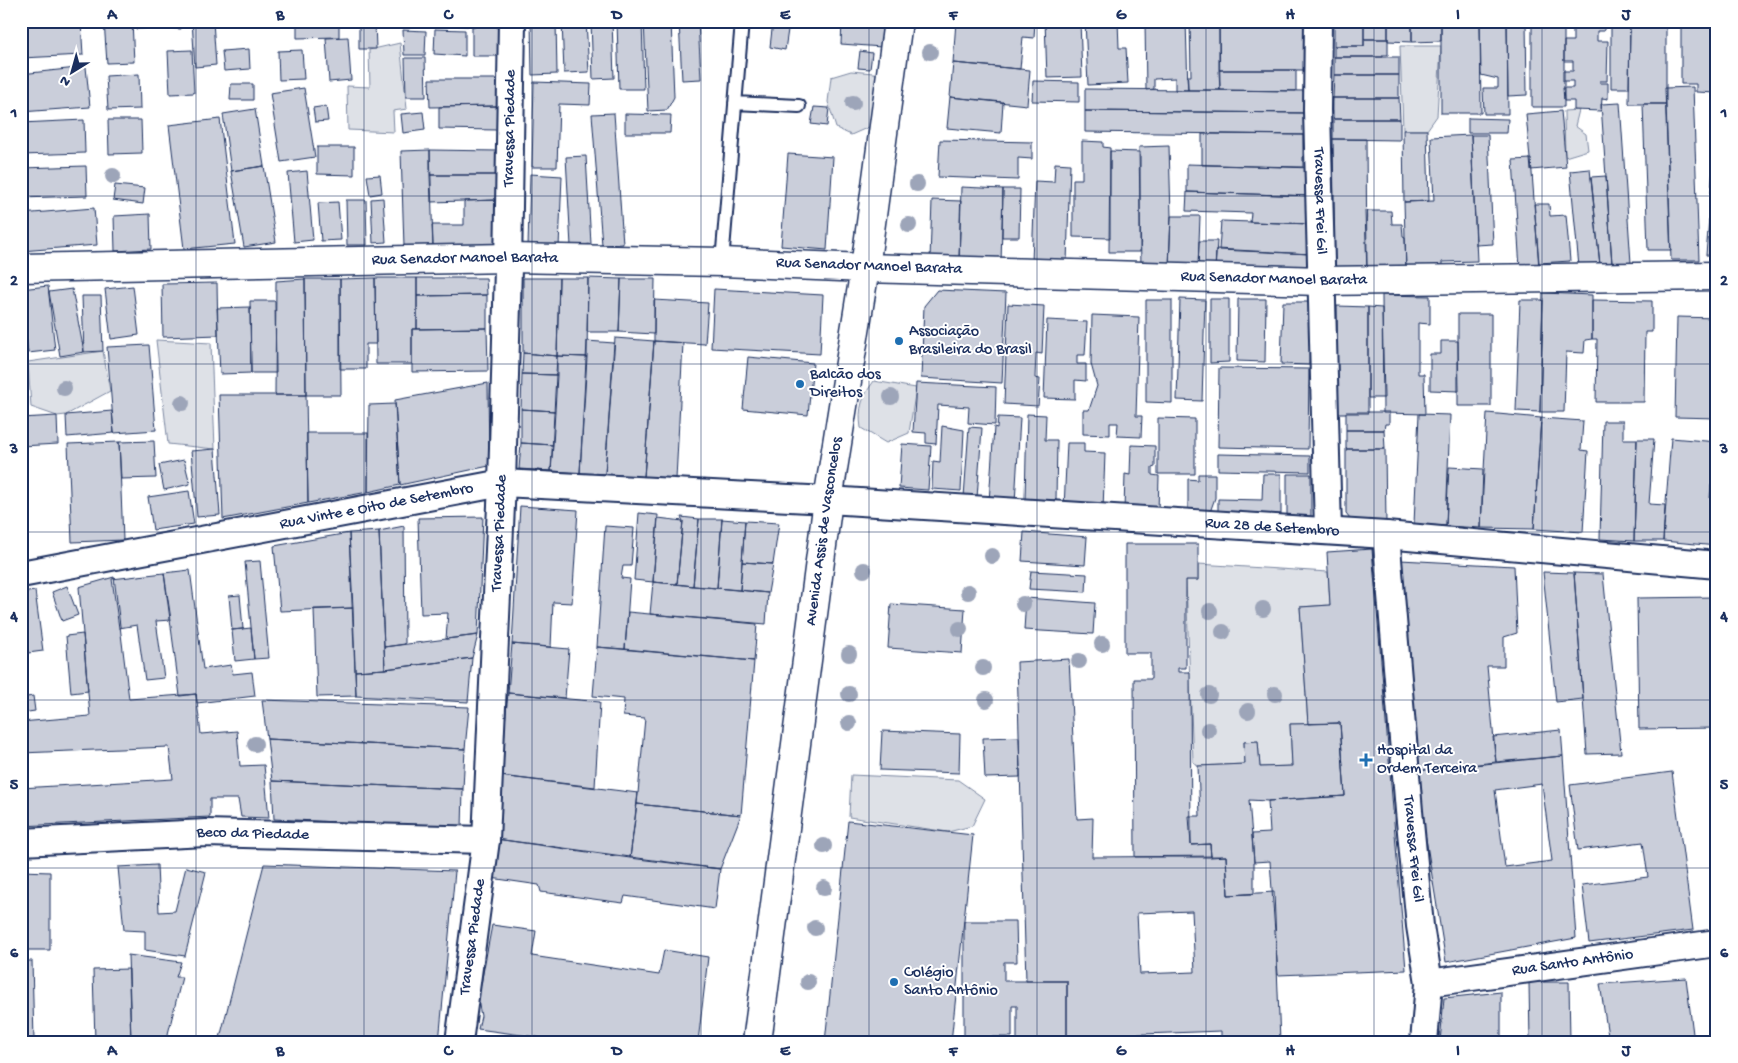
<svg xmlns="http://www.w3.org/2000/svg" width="1738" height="1063" viewBox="0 0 1738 1063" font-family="'Gochi Hand',sans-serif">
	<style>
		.green { fill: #dee1e7; stroke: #7c88a2 }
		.building { fill: #caceda; stroke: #1b2f5e; fill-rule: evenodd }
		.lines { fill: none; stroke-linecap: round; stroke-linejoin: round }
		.lane-casing { stroke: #1b2f5e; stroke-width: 16 }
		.street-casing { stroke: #1b2f5e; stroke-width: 30 }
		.secondary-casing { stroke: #1b2f5e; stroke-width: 31 }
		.primary-casing { stroke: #1b2f5e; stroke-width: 31 }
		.lane { stroke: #fff; stroke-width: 12 }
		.street { stroke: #fff; stroke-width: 26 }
		.secondary { stroke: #fff; stroke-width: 28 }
		.primary { stroke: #fff; stroke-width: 28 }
		.tree { fill: #9da5b9 }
		.grid { fill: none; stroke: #1b2f5e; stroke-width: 1; stroke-opacity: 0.55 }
		.poi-dot { fill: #1f6fb2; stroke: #fff; stroke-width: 2 }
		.labels { text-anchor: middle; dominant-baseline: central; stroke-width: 4; stroke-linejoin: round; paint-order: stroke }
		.street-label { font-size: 16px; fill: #1b2f5e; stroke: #fff }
		.poi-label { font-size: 16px; fill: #1b2f5e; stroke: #fff; text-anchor: start }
		.neatline { fill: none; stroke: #1b2f5e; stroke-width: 2 }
		.grid-label { font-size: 16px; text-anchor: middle; font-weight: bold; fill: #1b2f5e }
	</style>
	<rect width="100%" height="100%" fill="#fff"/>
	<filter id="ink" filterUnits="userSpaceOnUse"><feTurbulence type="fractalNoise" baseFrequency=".02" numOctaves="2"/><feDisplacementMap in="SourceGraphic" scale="10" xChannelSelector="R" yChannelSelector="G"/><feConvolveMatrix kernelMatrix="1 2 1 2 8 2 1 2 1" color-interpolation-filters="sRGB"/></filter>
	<g filter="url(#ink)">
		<path class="green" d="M400,43L407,109L393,111L394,132L348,130L347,86L370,87L369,50Z
			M1400,46H1441L1437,116L1427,130H1403Z
			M851,71L884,74L878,123L851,135L836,128L828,102L831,77Z
			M1579,110L1575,126L1586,134L1588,150L1565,157L1564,111Z
			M156,340L211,343L215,449L168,444Z
			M103,351L110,391L66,415L57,416L31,407L28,362Z
			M874,381L916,388L909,433L886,443L861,428C858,408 862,397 874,381Z
			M1198,564L1328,572L1330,605L1300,607L1308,724H1290L1292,766L1260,767L1258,741L1244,742L1245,764L1198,766L1193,762L1186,580H1198Z
			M851,775L958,780L985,799L972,826L948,832L849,817Z"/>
		<path class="building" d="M104,21H132L134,62L107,63Z
			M134,21H157L158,28L135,29Z
			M165,21H182L181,29L164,28Z
			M192,21H213L216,65L195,67Z
			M297,21H339V37L297,38Z
			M359,21H375L376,49H359Z
			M380,21H400V25H380Z
			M446,21H468V26L446,25Z
			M472,21H498V26H472Z
			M531,21H556L557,74L532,75Z
			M562,21H586L589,72L564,73Z
			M591,21H612L614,78L593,79Z
			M617,21H642L644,89H619Z
			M644,21H671L674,97L667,110L648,111Z
			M679,21H698L701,79L682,80Z
			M773,21L789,23L785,50L770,47Z
			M842,21H886L882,47L841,44Z
			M956,21H1035L1034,38L1023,37L1020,69L953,63Z
			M1045,21H1080L1082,77L1047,78Z
			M1085,21H1118L1119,48H1126L1128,83L1088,85Z
			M1145,21H1186L1188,90H1175V78L1154,79V89L1146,90Z
			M1190,21H1219L1220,90H1188L1187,76H1191Z
			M1219,21H1304V70H1219Z
			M1334,21H1364V46H1334Z
			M1364,21H1388V39H1364Z
			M1388,21H1412V42L1388,41Z
			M1412,21H1441V41L1412,42Z
			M1441,21H1480L1481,113H1441Z
			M1480,21H1507L1508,114H1484L1483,88H1498V79L1481,75Z
			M1507,21H1526L1527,95L1508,96Z
			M1532,21H1564V107H1532Z
			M1564,21H1604V31H1597V41H1608L1607,81H1600V83H1608V99L1602,98L1601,111L1574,110V101H1564L1563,88H1573V81H1563V71H1573V61H1564V41H1573V23Z
			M1611,21H1630L1629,88H1611Z
			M1630,21H1666V104H1629Z
			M1681,21H1717L1716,93L1696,92V84H1681Z
			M81,22L83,55L21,58V24Z
			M472,26H498V56H472Z
			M435,29L465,30V56L434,54Z
			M403,30L426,31L425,55H404Z
			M348,37L351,80L329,82L326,38Z
			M1364,39H1388V55H1383V57H1334V46H1364Z
			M249,49L250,69L224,71L222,51Z
			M192,50L194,93L170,94L168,51Z
			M302,50L304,79L279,80L278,51Z
			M860,51L872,53L870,69L858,68Z
			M1334,57H1399V75H1334Z
			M405,58H425L426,97H406Z
			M953,63L1030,70L1027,105L950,97Z
			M86,67L90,107L21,112V74Z
			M1219,70H1296V91L1220,90Z
			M139,74L140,109L108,110L106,76Z
			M1334,75H1399V98H1333Z
			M429,79H497L498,106L430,107Z
			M1033,81L1079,82V102L1032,101Z
			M534,82L591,84L590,105L559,104L557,167H532Z
			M231,84H253V100H230Z
			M1693,87L1699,260H1671L1665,88Z
			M304,88L315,157L281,162L270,93Z
			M1085,89L1308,91V113L1085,111Z
			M950,97L1003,102L1001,133L947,128Z
			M1333,98H1399L1400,119H1333Z
			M1620,103L1631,263L1612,264L1601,104Z
			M1643,104H1666L1671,250H1648Z
			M326,106L328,121L315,122L313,108Z
			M498,106L497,130L439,129V107Z
			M814,107L829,108L827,126L811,124Z
			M255,109L264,166L231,171L223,114Z
			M1085,111L1308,113L1309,135L1085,132Z
			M1561,111L1566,167L1531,170L1526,114Z
			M423,112L425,130L403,133L401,114Z
			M614,113L623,244L602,245L592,114Z
			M625,114L671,115L670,133H625Z
			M1717,117V256L1706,255Z
			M1468,118L1508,119L1507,133H1468Z
			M220,119L235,244L184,249L169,125Z
			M1333,119H1400V140L1333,139Z
			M84,120L85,153L21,155V123Z
			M108,120H141L142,153L109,154Z
			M1403,130H1427L1429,201L1404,202Z
			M1202,134L1303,135V167L1202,165Z
			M1471,135L1477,261L1442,262V270L1406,271L1404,202L1434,201L1431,137Z
			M1471,135H1488L1493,244L1476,245Z
			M1333,139H1366L1367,272L1335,271Z
			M940,140L1032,142V159L1018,158V180L938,177Z
			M1082,141L1103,142V147L1110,148V238L1073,237V179H1082Z
			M1169,146L1171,216L1169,268L1141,267L1139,147Z
			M317,147H354V175L317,174Z
			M430,150L497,151L498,175H430Z
			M430,150L433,246L404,247L401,151Z
			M1110,151L1140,152V252H1109Z
			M788,154L833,157L827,250L781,246Z
			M586,156L591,244L571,246L566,157Z
			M1531,159L1539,268L1520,269L1513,160Z
			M1055,163L1070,164L1067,263L1032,262L1035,181L1054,182Z
			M1187,164L1313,168V196L1187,192Z
			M86,166L87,196L21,198V168Z
			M264,166L276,242L244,247L231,171Z
			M1590,169L1600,265L1579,267L1570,171Z
			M307,171L313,240L294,242L288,173Z
			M530,174L562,176L559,247L528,246Z
			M380,175L382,193L370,195L367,176Z
			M430,175H498L497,200L431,202Z
			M1606,176L1612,264L1600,265L1591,177Z
			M115,185L145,188L143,204L113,200Z
			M961,187L1003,189L1001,263L959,261Z
			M1003,189H1020L1019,237H1002Z
			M1187,192L1313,196L1312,224L1250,222L1251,213L1186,211Z
			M383,198L386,242L373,243L371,199Z
			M346,200H366L367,245H347Z
			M497,200L498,245L433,246L432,225H464V201Z
			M932,200L961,201L959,261L930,260Z
			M338,202L341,240L321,241L318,203Z
			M1534,204H1549L1550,216L1566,215L1570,261L1539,263Z
			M94,208L97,245L21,251V214Z
			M1365,211H1391L1392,224H1402L1403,236L1405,237L1406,271L1367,272Z
			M150,214L151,249L115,251L114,216Z
			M1171,216H1200L1198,269L1169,268Z
			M1221,221L1312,224L1311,254L1219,250Z
			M1199,241H1217L1215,270L1198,269Z
			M1216,249L1311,254L1310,276L1215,270Z
			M375,278H417V329H412V364H376Z
			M375,278L376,344H366V369H340V279Z
			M417,278H486L487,295L417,296Z
			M523,278H559L557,356L523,353Z
			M559,278H588L587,357L557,356Z
			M588,278L621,279L619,332H587Z
			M305,279L306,395H275L276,281Z
			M305,279H340L341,395H306Z
			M621,279H655L654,334L619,332Z
			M217,283L218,335L163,337L162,284Z
			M48,286L55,350L28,353L21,289Z
			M133,286L139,335L111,339L105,289Z
			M72,289L84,352L60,356L49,292Z
			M714,289L823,295L820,354L711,348Z
			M937,290L1006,293L1002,383L921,378L924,306Z
			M1543,293L1592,295V339L1585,340L1584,353L1566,352L1564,412H1540Z
			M487,295V328L417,329V296Z
			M1382,295L1430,296V324L1418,323V374H1424L1425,414L1383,413Z
			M82,296H101L103,351L84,352Z
			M1180,299L1205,300L1202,401L1177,400Z
			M1210,299H1229V362L1210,363Z
			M1238,299H1266L1265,362L1237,361Z
			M654,300L708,303L705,344L654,341Z
			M1146,300H1172V403L1146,402Z
			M1520,300H1543L1540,412L1516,411Z
			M1592,300L1652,301V332H1645L1644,402H1596L1597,339H1592Z
			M250,301H275L276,373H251Z
			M1283,302H1311L1309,365L1281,364Z
			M1008,304L1044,306L1042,354L1036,353L1035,378L1040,379L1038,406L1004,404Z
			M1337,306L1368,307V413H1338Z
			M250,307L251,373L220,374L217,308Z
			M1368,307L1382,308L1384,398H1368Z
			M1458,314H1491V406H1458Z
			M1092,315L1139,317L1136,416H1142L1141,437L1117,436L1118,423H1110V435L1083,434V410H1089L1097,386L1091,364Z
			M1677,317L1717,318V418L1675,417Z
			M1047,320L1087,322L1085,355H1077V364H1086V381L1075,380V399L1044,398Z
			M487,328L488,371L412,372V329Z
			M615,338L654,341L644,477L605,474Z
			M587,341L614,343L605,474L580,473Z
			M654,341L683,343L676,479L644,477Z
			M1441,341H1458L1459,391L1430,390V354H1441Z
			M149,345L156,430L114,433L107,347Z
			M523,353L557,356V375L522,374Z
			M557,356L587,357L580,473L551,471Z
			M748,357L813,363L808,415L743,409Z
			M1219,368L1309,369L1308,449L1218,447Z
			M522,374L557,375L555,411L521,409Z
			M488,383L489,466L400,485L395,400Z
			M916,383L996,387L995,425L968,423L969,407L938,405L936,444L926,443V433L913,432Z
			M219,395H306L308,503L223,519Z
			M395,404L400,485L368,492L369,405Z
			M521,409L555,411L553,445L521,443Z
			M112,411L114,433L67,437L66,415Z
			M1346,412H1389V424H1385L1384,430H1346Z
			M1487,413L1541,418L1534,529L1481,528Z
			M1027,414L1046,415L1045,440H1057L1056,500H1025Z
			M1419,414L1450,415L1446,526L1414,524Z
			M57,416L58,444L21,446V418Z
			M998,417L1020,418L1015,503L989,502L994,427L997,428Z
			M1158,418L1195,419V474H1158Z
			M1541,418L1583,421L1581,450L1588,451L1583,532L1534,529Z
			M1603,421H1623V439H1637L1634,541L1600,539Z
			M942,426L964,430L961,491L932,489L933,461L940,462Z
			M969,427L982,428L977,498L964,497Z
			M1346,430H1384L1385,449H1346Z
			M307,433H368V492L308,503Z
			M1671,438L1717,442V485H1711L1710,498L1717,499V546L1663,541Z
			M1637,439H1654L1649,504L1665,505L1663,541H1634Z
			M154,441L156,478L121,479L119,442Z
			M119,442L123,540L72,542L68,444Z
			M521,443L553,445L551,471L519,469Z
			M1067,443H1084V452L1105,453L1103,510L1064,508Z
			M902,444L931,446L928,490L899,488Z
			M1131,445L1155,446V467L1152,468V475L1159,476L1158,512L1124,511L1125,474L1130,475Z
			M215,449L220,515L197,517L191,451Z
			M1346,449H1385L1386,523L1354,524L1346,514Z
			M1218,454L1310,456V472L1218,470Z
			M184,460L190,484L164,490L159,465Z
			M1449,467L1483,469L1481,528L1446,526Z
			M1198,474H1215V498L1210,512H1188V479L1198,480Z
			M1263,474H1281V515L1218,513V499L1262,500Z
			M1287,474H1311V517L1287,516Z
			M189,491L194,524L153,530L148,497Z
			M520,506L578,510L572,603L553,602L551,647L512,644Z
			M639,513L658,515L653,582L634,580Z
			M483,517L478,635L446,639L448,613L421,614L418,518Z
			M681,517L699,519L693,586L677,584L683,521Z
			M658,518L683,521L677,584L653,582Z
			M699,519H722L717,588L693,586Z
			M722,519L745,521L740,590L717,588Z
			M745,521L779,523L773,564L742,562Z
			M404,526L405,644L384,647L379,531Z
			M605,526L634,528L631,566H623L621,578L630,579L625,649L597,647Z
			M379,531L385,669L355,671L349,533Z
			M1024,532L1087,537L1085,565L1022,561Z
			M349,533L353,608L280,611L274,546Z
			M1125,544H1198V580H1186V668H1178V672H1190L1191,845L1210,844L1211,857H1135L1134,679H1151V653H1125Z
			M1372,549L1406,970L1278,975L1270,861L1254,862L1252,834L1270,833L1268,801L1345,796L1340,723L1308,724L1300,607L1330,605L1327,552Z
			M1400,560L1514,566L1517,633L1504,637V666H1487L1496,762L1415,771Z
			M260,561L269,658L254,659L245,562Z
			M742,562L773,564L768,593L740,590Z
			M190,570L203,669L231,665L233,674L252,672L255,696L197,703L196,694L180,696L164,573Z
			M1031,571L1087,574L1086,592L1029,589Z
			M1543,572L1574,573L1583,699L1556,702Z
			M164,573L171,620L156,621L164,678L145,680L137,625L119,628L112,579Z
			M1574,573L1603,574L1621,753L1587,754Z
			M114,577L129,699L196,694L201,734L237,731L240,766L264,765L269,818L241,817L238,799H210V817L21,826V788L173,779L169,747L21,753V722L90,716L79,587Z
			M653,582L768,593L766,624L650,614Z
			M67,586L78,615L62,621L52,592Z
			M35,591L43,651L28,653L21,593Z
			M240,595L243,629L232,630L229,596Z
			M1717,597V728L1639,729L1637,598Z
			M1026,598L1095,603L1093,634L1024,630Z
			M891,604L965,609L962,653L888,648Z
			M353,608L356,696L317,697L314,609Z
			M628,612L757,624L754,661L625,649Z
			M251,628L254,659L235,661L232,630Z
			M83,634L88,691L71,693L66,636Z
			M478,635L472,658L385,669L384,647Z
			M512,644L569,649L565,698L508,693Z
			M597,647L754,661L741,815L637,804L645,718L623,716L624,699L593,696Z
			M472,658L468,702L356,696L355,671L385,669Z
			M1069,659L1077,819L1093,818L1092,857L1226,856L1228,895L1274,892L1280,1042H1221V1031L1067,1037V981H1026L1017,662ZM1192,911L1195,972L1140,974L1137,913Z
			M508,693L600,702L595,787L500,776Z
			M33,696L35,711L21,713V698Z
			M262,700L469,707L465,749L267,739Z
			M1340,723L1345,796L1268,801L1249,800L1254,862V894L1228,895L1226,856L1211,857L1210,844L1191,845L1189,816H1200L1198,766L1245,764L1244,742L1258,741L1260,767L1292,766L1290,724Z
			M1561,730L1563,756L1496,762L1493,737Z
			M882,731L960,734L959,773L880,770Z
			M1019,737L1020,777L985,778L983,738Z
			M267,739L465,749L463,789L272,781Z
			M1563,756L1576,938L1446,962L1415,771ZM1542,784L1552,861L1505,867L1495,790Z
			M1672,772L1693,930L1589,943L1582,885L1648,877L1643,842L1578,850L1570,785Z
			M500,776L638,793L630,858L496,839Z
			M272,781L463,789L462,828L274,819Z
			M637,804L741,815L720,869L630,858Z
			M848,821L973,835L951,1042H825Z
			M496,839L720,869L715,909L625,896L623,903L541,892L539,885L491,878Z
			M264,864L455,871L439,1042H219Z
			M157,865L159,912L175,911L186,867L206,872L185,956L145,950V931L124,930L118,867Z
			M21,871L50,872V950H21Z
			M964,921H1016L1017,962H1004V981H1067V1042H1017V1006H1012V1037H964Z
			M492,925L536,931L532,956L659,975L664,950L708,957L698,1042H572L478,1029L481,1016L478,1000Z
			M128,955L181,962L176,977H182L166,1042H131Z
			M21,961H32L34,1041L21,1042Z
			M129,969L131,1042H95L93,970Z
			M1686,978L1694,1042H1609L1600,984Z
			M1529,982H1569L1570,1042H1530Z
			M1501,992V1042H1440L1444,998Z"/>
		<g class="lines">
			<g class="lane-casing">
				<path id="lane" d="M735,103L799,106
					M722,262L742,21"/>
			</g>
			<g class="street-casing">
				<g id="street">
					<path id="s1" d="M1318,21L1317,110L1328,531"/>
					<path id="s2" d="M1386,535L1409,811L1420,926L1429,983L1424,1042"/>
					<path id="s3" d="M21,574L502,483L828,500L1386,535L1717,565"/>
					<path id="s4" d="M21,842L206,833L486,840"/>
					<path id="s5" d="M1429,983L1717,943"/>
					<path id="s6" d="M459,1042L486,840L502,483L508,268L512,21"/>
				</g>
			</g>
			<g class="secondary-casing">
				<g id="secondary">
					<path id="s7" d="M865,268L1321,281L1717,276"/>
				</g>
			</g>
			<g class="primary-casing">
				<g id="primary">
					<path id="s8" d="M21,268L508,258L722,262L865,268"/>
					<path id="s9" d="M757,1042L828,500L865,268L898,21"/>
				</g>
			</g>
			<use href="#lane" class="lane"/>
			<use href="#street" class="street"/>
			<use href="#secondary" class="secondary"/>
			<use href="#primary" class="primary"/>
		</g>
		<g class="tree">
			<circle cx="930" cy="52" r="8"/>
			<circle cx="853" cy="103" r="8"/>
			<circle cx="113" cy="176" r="8"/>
			<circle cx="917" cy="184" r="8"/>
			<circle cx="909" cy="225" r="8"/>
			<circle cx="64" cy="388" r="8"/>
			<circle cx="891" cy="397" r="8"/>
			<circle cx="182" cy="403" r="8"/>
			<circle cx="992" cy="556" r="8"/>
			<circle cx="864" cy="570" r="8"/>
			<circle cx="968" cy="592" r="8"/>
			<circle cx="1023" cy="604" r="8"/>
			<circle cx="1263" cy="609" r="8"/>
			<circle cx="1210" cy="611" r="8"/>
			<circle cx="960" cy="629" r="8"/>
			<circle cx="1223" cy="632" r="8"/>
			<circle cx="1102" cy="644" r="8"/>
			<circle cx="849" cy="654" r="8"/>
			<circle cx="1079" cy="661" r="8"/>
			<circle cx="983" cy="668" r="8"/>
			<circle cx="849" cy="694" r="8"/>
			<circle cx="1275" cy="694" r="8"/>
			<circle cx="1209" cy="695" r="8"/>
			<circle cx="986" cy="700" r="8"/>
			<circle cx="1248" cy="711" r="8"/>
			<circle cx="849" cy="723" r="8"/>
			<circle cx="1208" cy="730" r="8"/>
			<circle cx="255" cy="744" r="8"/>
			<circle cx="824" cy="846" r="8"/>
			<circle cx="824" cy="888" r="8"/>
			<circle cx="815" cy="928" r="8"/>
			<circle cx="808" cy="982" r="8"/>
		</g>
	</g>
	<path class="grid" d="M196,21V1042M364,21V1042M532,21V1042M701,21V1042M869,21V1042M1037,21V1042M1206,21V1042M1374,21V1042M1542,21V1042M21,196H1717M21,364H1717M21,532H1717M21,700H1717M21,868H1717"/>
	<g class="poi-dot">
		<circle cx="899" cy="341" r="5"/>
		<circle cx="800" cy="384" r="5"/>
		<path d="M1363.5 752.5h5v5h5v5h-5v5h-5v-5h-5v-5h5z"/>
		<circle cx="894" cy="982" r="5"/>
	</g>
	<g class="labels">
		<g class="street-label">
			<text stroke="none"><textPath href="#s6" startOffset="916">Travessa Piedade</textPath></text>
			<text stroke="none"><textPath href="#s1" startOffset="180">Travessa Frei Gil</textPath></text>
			<text stroke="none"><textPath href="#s8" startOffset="444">Rua Senador Manoel Barata</textPath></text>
			<text transform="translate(869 267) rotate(2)">Rua Senador Manoel Barata</text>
			<text stroke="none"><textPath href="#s7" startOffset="409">Rua Senador Manoel Barata</textPath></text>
			<text stroke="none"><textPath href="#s3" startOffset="362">Rua Vinte e Oito de Setembro</textPath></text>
			<text stroke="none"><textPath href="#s3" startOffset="1261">Rua 28 de Setembro</textPath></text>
			<text stroke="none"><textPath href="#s9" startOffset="515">Avenida Assis de Vasconcelos</textPath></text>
			<text stroke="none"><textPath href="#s6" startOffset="511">Travessa Piedade</textPath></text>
			<text stroke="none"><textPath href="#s4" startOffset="232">Beco da Piedade</textPath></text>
			<text stroke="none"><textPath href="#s2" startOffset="315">Travessa Frei Gil</textPath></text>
			<text stroke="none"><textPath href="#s6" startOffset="106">Travessa Piedade</textPath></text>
			<text stroke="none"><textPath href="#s5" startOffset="145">Rua Santo Antônio</textPath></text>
		</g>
		<g class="poi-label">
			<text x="909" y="332">Associação<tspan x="909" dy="18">Brasileira do Brasil</tspan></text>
			<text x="810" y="375">Balcão dos<tspan x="810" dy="18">Direitos</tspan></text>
			<text x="1377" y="751">Hospital da<tspan x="1377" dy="18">Ordem Terceira</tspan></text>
			<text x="904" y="973">Colégio<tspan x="904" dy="18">Santo Antônio</tspan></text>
		</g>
	</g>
	<rect width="1738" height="1063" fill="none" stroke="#fff" stroke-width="55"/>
	<g transform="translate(72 72) rotate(217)" stroke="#ffffff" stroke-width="4" paint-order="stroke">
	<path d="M0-4L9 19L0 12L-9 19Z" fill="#1b2f5e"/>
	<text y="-8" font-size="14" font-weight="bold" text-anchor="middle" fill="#1b2f5e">N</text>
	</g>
	<rect x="28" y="28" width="1682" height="1008" class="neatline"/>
	<g class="grid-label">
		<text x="112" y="19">A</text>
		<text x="280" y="19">B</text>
		<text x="448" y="19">C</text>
		<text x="617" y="19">D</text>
		<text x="785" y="19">E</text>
		<text x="953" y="19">F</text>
		<text x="1121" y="19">G</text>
		<text x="1290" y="19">H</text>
		<text x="1458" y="19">I</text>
		<text x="1626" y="19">J</text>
		<text x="14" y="117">1</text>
		<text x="1724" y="117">1</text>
		<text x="14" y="285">2</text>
		<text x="1724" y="285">2</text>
		<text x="14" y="453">3</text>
		<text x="1724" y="453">3</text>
		<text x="14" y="621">4</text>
		<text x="1724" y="621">4</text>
		<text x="14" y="789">5</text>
		<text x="1724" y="789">5</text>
		<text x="14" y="957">6</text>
		<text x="1724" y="957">6</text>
		<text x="112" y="1055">A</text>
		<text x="280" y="1055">B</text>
		<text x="448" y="1055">C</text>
		<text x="617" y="1055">D</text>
		<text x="785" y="1055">E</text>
		<text x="953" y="1055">F</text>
		<text x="1121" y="1055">G</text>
		<text x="1290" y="1055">H</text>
		<text x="1458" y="1055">I</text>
		<text x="1626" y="1055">J</text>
	</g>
</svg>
